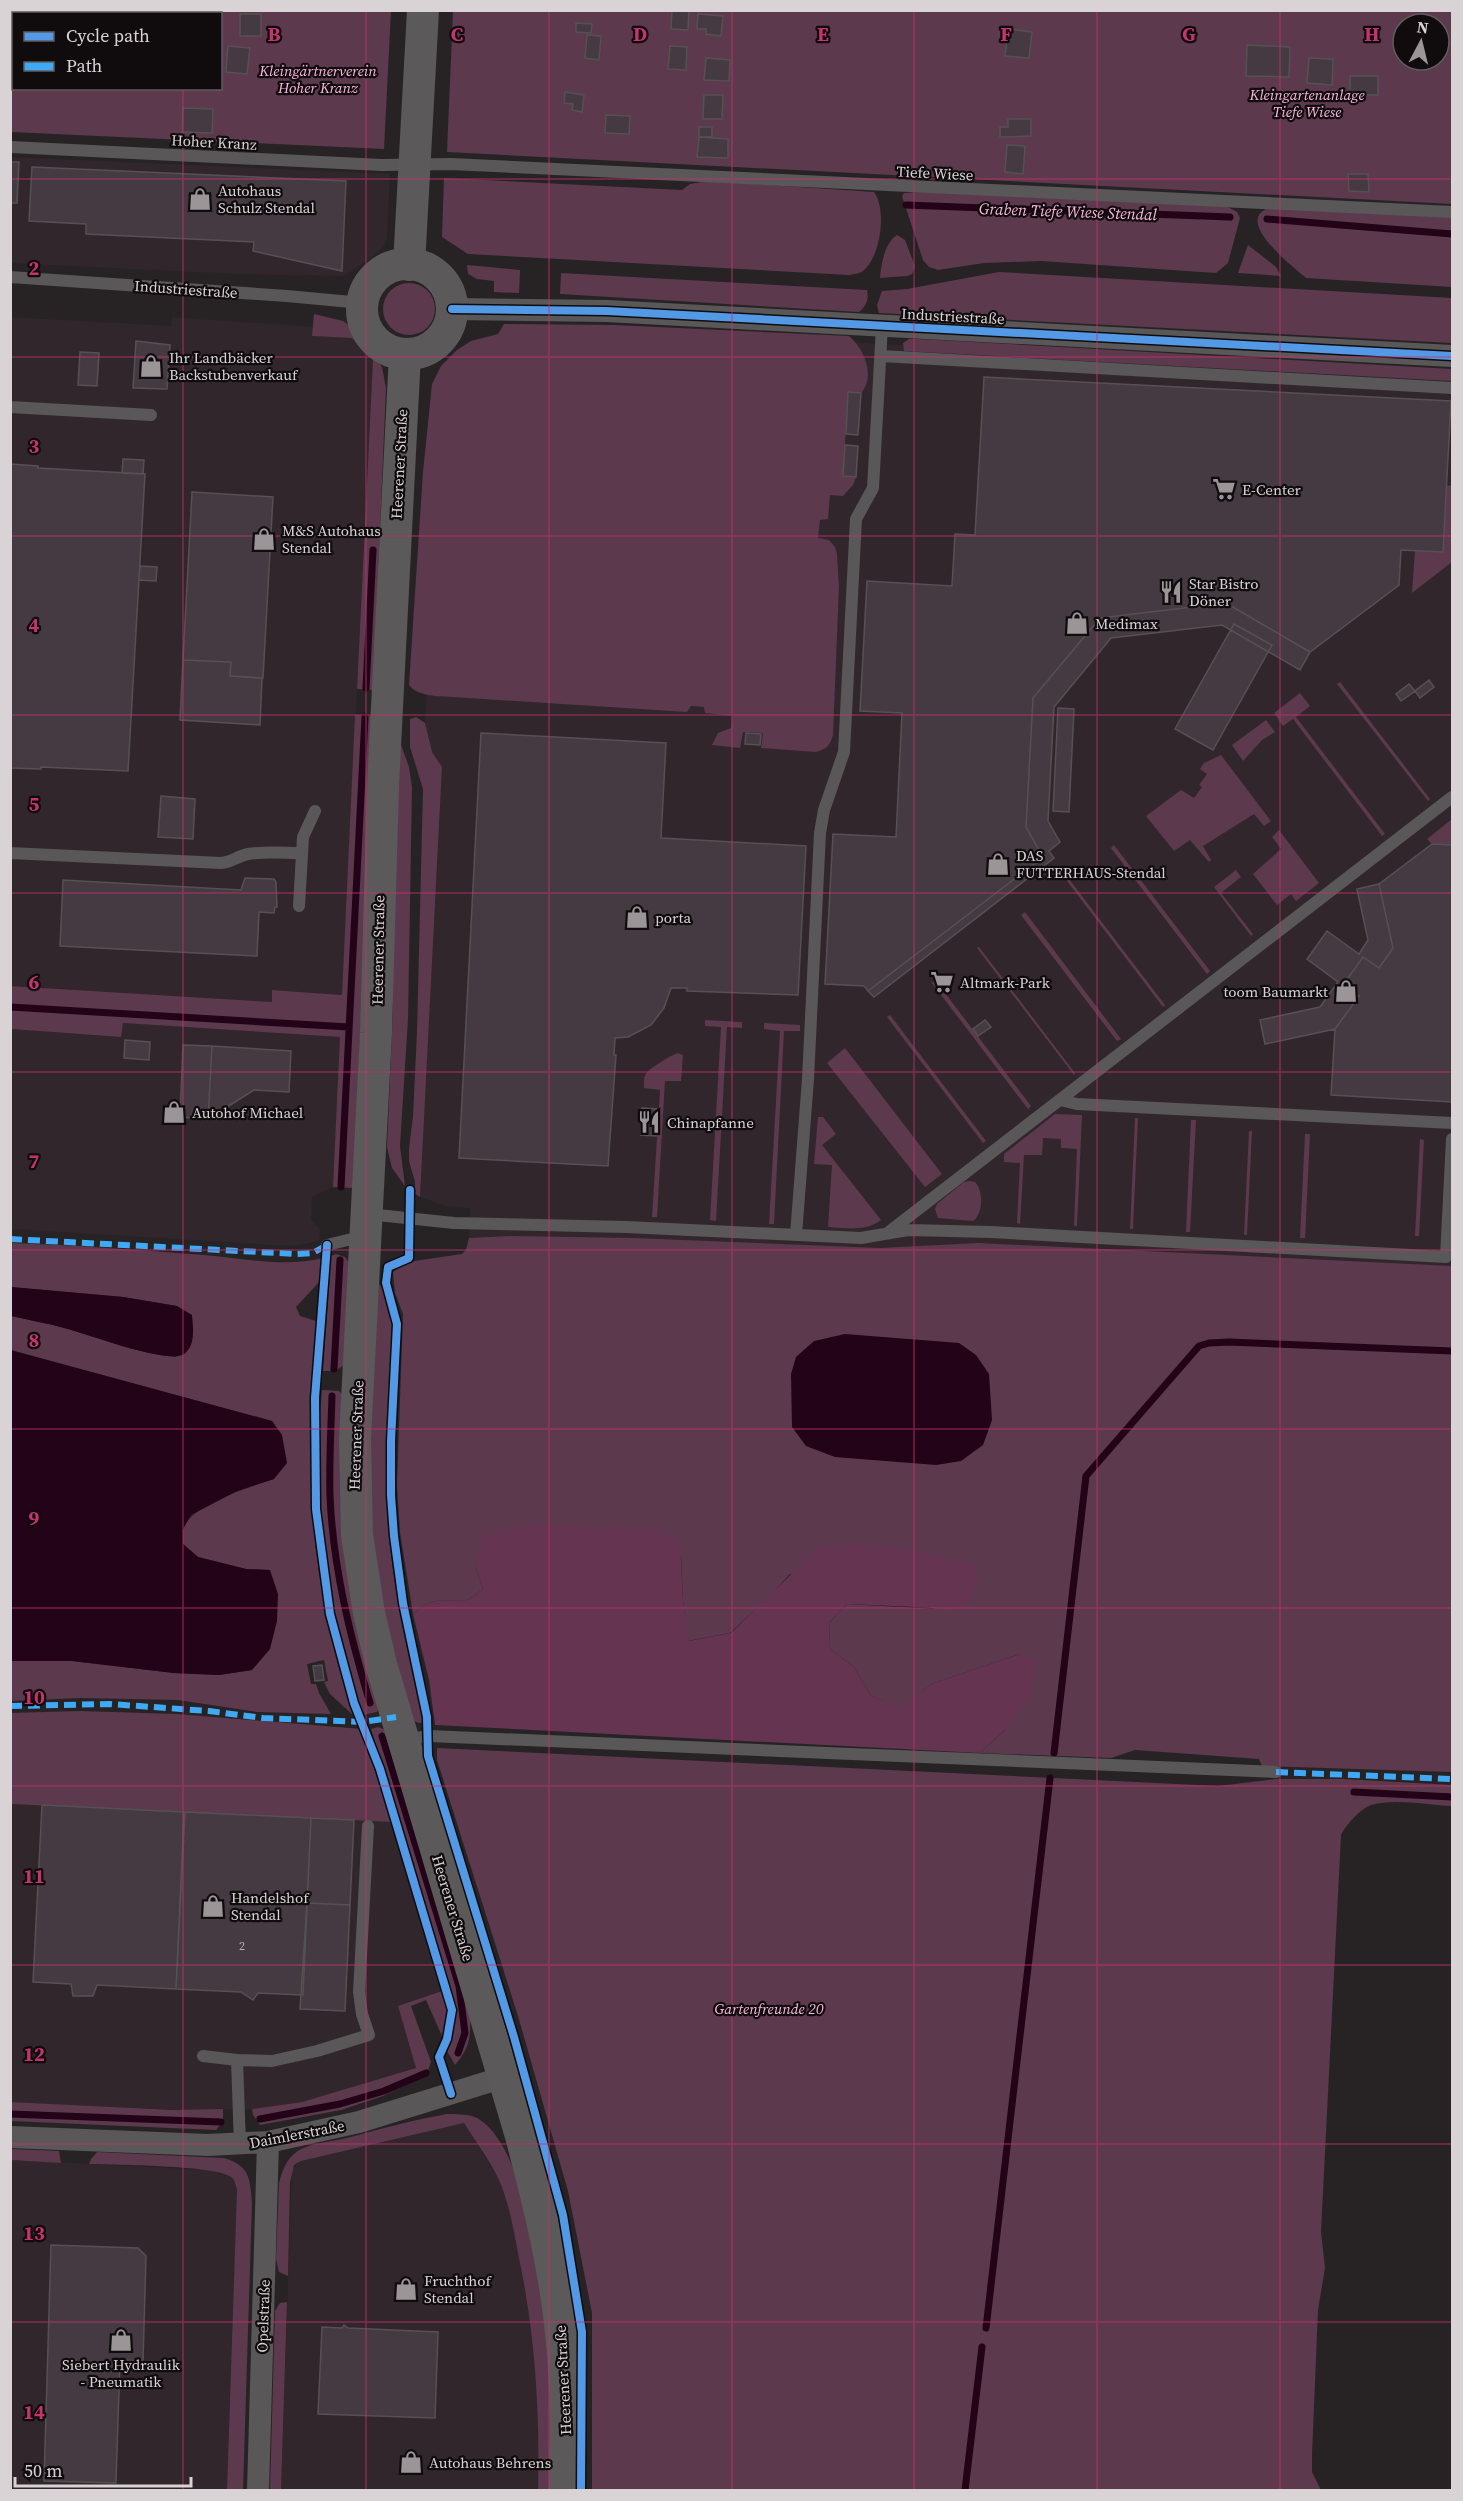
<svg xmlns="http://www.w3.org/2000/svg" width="1463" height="2501" viewBox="0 0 1463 2501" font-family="'Source Serif 4',serif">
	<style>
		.built { fill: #32262d }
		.green { fill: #5c394d; fill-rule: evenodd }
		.forest { fill: #643451 }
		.water { fill: #220317 }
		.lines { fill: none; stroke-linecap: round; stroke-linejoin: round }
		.stream { stroke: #220317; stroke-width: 7 }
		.building { fill: #453a41; stroke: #555153; stroke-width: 1.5 }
		.service { stroke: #595757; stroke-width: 12 }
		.minor { stroke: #595757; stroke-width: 22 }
		.secondary { stroke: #5c595b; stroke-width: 32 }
		.quiet { stroke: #3fa9f5; stroke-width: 6; stroke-dasharray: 12 6; stroke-linecap: butt }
		.cycleway-casing { stroke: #100c0e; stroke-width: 11 }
		.cycleway { stroke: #5399e6; stroke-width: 8 }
		.grid { fill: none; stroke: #c5346d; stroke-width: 1.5; stroke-opacity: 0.55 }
		.labels { text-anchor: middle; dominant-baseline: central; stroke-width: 4.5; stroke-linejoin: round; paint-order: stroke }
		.number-label { font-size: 12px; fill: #b4adb1 }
		.park-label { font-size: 15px; font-style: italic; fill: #feb8df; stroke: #100c0e }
		.street-label { font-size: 15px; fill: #d9d3d6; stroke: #100c0e }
		.poi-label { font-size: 15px; fill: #d9d3d6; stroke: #100c0e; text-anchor: start }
		.water-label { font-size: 16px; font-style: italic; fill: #fcb6dd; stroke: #100c0e }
		.grid-label { font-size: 20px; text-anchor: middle; font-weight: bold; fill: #c5346d; stroke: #100c0e; stroke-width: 4.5; stroke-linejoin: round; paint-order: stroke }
	</style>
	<rect width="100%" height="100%" fill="#272325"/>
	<path class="built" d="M10,157L390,174L387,238L383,247L374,256L344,276L237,274L11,263Z
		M10,317L171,326L172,317L313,327V336L352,338L373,359L342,995L272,990V1002L11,986Z
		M846,342L1452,376V1281L469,1243L470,1208L446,1206L420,1197L442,767L423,766L427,689L821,714L833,710L839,586L837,554L818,539L820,520L828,518L830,494L835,495Z
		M122,1023L341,1037L333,1187L312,1197L311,1221L320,1229L319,1241L292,1246L11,1229L10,1029L121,1037Z
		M11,1804L391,1822L442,1991L398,2006L416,2068L302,2102L252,2109L173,2110L11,2102Z
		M464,2123L497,2176L508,2204L521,2263L530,2313L537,2376L540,2433L538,2490H281L292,2170L301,2161Z
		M11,2160L207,2170L231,2177L234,2181L237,2189L227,2490H11Z"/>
	<path class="green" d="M11,11H391L384,149L11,132ZM14,14H220V88H14Z
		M453,11H1452V204L447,152ZM1403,24H1439V60H1403Z
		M444,178L682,190L690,184L708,181L874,192C887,209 881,257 863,271C859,274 853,274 849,275L468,254L442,237Z
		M919,192L1226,206L1237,212L1240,218L1228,263L1216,273L1041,261L984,263L938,270L929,267L923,260L902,196L904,193Z
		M1272,207L1452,217V287L1306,278C1291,265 1230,218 1272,207Z
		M897,235L905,240L915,266L912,274L907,276L880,278C881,264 885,242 897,235Z
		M1248,245L1276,267L1281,276L1238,273Z
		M467,265L520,270L519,293L494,292V281L477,279L468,274Z
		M999,272L1452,298V343L879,313L877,305L882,291L907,289Z
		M561,273L867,290C869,300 866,306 859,312L560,294Z
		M383 309a26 26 0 1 1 52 0a26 26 0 1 1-52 0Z
		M314,314L343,321L355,330L382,367L386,388L373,690L357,689L373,359L352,338L312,336Z
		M504,324L614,325L849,336C864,348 876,377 861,393H848L843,476L856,477L853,485L843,496L830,495L828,519L820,520L818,538L829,540L835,547L837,554L839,586L833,735C830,745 827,749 816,752L761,748L763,733L743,732L740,748L712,745L718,733L731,728L732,716L705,713L704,707L691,706L687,712L452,697C439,696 418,697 409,685L423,472L432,384L441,366L457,350L471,341L498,334Z
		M918,339L1452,369V381L904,351L903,343L909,339Z
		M1446,485L1452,486V562L1412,593L1415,550Z
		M1340,682L1430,799L1428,801L1337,684Z
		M1300,693L1310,706L1296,717L1385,834L1382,836L1293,719L1283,726L1274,713Z
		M355,715L372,716L375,720L353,1188L333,1187L340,1037L123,1023L121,1037L11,1029L10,986L272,1002V990L342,995Z
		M416,717L425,723L432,752L442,767L420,1197L415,1194V1182L409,1161V1149L413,1116L417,1032L423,789L410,747V719Z
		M1266,720L1275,732L1262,740L1243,761L1232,745Z
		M400,742L409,767L412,787L408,1019L400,1146L405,1186L392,1168L387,1147L393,1009L392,929Z
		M1221,755L1271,821L1264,826L1254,814L1203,846L1211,860L1209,862L1190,840L1174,851L1146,816L1181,790L1194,798L1202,787L1199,785L1207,774L1200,769L1204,763Z
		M1452,819V845L1432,844L1427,839Z
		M1279,830L1319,883L1296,901L1291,894L1277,905L1253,874L1281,849L1272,837Z
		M1114,845L1210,971L1207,974L1111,848Z
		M1236,870L1241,877L1221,893L1253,934L1251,936L1214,887Z
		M1069,879L1165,1005L1163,1007L1067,881Z
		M1025,912L1121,1039L1117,1041L1021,915Z
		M979,947L1075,1073L1074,1075L977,948Z
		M935,980L1031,1106L1028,1109L932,983Z
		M890,1015L986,1141L983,1143L887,1017Z
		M705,1020L742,1022V1028L727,1027L716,1221L710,1220L721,1027L705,1026Z
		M764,1023L800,1025V1031H784L774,1224H769L780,1031L764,1029Z
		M845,1048L942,1174L925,1187L827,1063Z
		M678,1053L683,1055L681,1081H665L657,1217H652L660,1090L644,1088C644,1084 643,1078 646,1074C648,1069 673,1054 678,1053Z
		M1055,1114L1082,1115L1077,1226H1074L1077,1149L1061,1148V1139L1043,1138L1042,1155H1024L1020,1224L1017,1223L1020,1163L1004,1162V1154Z
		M818,1117H823L836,1134L822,1145L881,1220C865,1232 847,1228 828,1227L832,1165L814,1164Z
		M1135,1118H1138L1133,1229H1130Z
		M1191,1120H1196L1190,1232H1186Z
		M1249,1131H1252L1247,1235H1244Z
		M1305,1134H1310L1305,1238H1300Z
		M1420,1139L1424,1140L1419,1236H1415Z
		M970,1181L975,1182C984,1191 983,1214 973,1221L938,1218L935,1209L937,1204L964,1182Z
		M512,1236L634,1238L880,1248L978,1243L1452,1266V1772L1262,1766L1259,1759L1135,1750L1111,1758L980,1753L1006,1729L1020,1654L931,1684L903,1709L871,1696L854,1667L830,1649L829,1623L847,1604L936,1609L790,1574L769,1597L730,1633L688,1641L683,1601L681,1557L476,1567L483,1589L468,1600L436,1601L426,1604L413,1614L400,1532L397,1485L403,1314L395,1293L393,1272L407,1262L462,1254L466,1250L469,1238Z
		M11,1243C75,1245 139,1250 204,1255C243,1258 285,1268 323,1258L321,1280L296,1307L300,1316L316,1321C313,1383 308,1447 312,1509C317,1579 331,1649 354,1716L330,1694L324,1682L328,1681L324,1660L307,1664L311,1684H316L319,1693L331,1714L257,1712L178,1700L81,1698L11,1701V1661H72L174,1673L219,1675L252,1670L270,1570L246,1569L198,1557L183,1544C183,1540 182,1534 183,1530C188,1505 253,1486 274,1479L272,1421L11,1350V1316C28,1320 47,1323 65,1328C101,1338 138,1354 176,1357L177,1306L123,1297L11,1287Z
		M336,1254L345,1257L350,1264L344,1365L335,1371H323L331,1256Z
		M379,1284L385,1292L392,1314C393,1379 383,1445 387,1510C391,1581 407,1652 424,1722L419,1723L412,1720L374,1574L368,1418Z
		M322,1390L339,1391L342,1394L379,1708L377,1712L363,1715C324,1617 312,1495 322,1390Z
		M80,1711L177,1714L362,1729L391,1822L11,1804L10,1713Z
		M378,1727L388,1731L470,2016C471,2038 469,2049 455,2065L447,2051C458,2030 455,2009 450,1987L371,1729Z
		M437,1748L1218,1786L1276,1779H1344L1452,1785V1806C1429,1805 1393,1798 1371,1805C1360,1809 1346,1825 1341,1835L1321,2232L1325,2268L1318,2310L1312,2454V2472L1321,2490H592V2313L568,2191L518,2016L437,1760Z
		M442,1991L448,2009L442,2036L426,2000L411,2006L431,2062L426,2076L383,2096L341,2110L260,2125L253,2115L252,2109L302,2102L416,2068L398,2006Z
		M11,2102L173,2110L223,2109V2121L216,2130L11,2121Z
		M447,2114C456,2114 466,2114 475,2117C495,2126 508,2155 516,2174L547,2316L553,2490H538C540,2410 535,2332 518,2253C513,2227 509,2202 498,2178C489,2159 475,2141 464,2123L301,2161L294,2165L290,2183L288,2276L279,2272L276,2259L279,2183C282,2172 285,2162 294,2154C306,2143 330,2142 347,2138C380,2129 413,2120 447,2114Z
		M11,2149L59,2151L61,2163L11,2160Z
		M97,2152L224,2158C250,2166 250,2178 252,2203L243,2490H227L237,2189C235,2185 235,2179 231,2177C214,2165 115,2165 89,2164L91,2159Z
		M287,2302L281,2490H270L275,2311L280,2303Z"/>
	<path class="forest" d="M524,1525L655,1528L680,1540L683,1601L689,1641L731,1633L819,1547L858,1544L912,1550L972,1564L978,1581L965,1609L847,1604L829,1623L830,1649L854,1667L871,1696L903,1708L931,1684L1020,1654L1036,1660L1031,1695L1006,1729L980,1753L435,1725L429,1680L413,1614L426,1604L436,1601L468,1600L483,1589L476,1567L484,1535Z"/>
	<path class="water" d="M11,1287L123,1297L177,1306L192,1315C193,1327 196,1346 184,1354C168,1365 85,1333 64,1328C47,1323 28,1320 11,1316Z
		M845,1334L959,1343L976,1355L989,1374L992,1420L983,1445L961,1461L936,1465L835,1457L806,1446L792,1427L791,1374L796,1357L814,1341Z
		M10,1350L272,1421L282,1435L287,1463L274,1479L237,1491L191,1515L183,1529V1544L198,1557L246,1569L270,1570L278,1594L277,1621L270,1649L252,1670L219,1675L174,1673L72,1661H11Z"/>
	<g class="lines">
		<path class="stream" d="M906,205L1230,217
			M1267,219L1452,234
			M366,688L373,550
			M10,1007L349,1027
			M341,1187L365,717
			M334,1369L340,1260
			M332,1396C331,1429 329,1463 330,1496C333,1567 350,1636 370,1703
			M382,1736L459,1986L465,2033L458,2053
			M1054,1753L1086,1476L1199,1346L1209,1343L1229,1342L1452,1351
			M1354,1792L1452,1797
			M10,2114L221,2122
			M260,2119L340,2104L384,2091L426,2073
			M986,2328L1050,1778
			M965,2490L982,2347"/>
	</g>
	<path class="building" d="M672,10H689L688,30L671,29Z
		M240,14H261V36H240Z
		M698,14L723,16L721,36L706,34V29H697Z
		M576,23L592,24L591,33L576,32Z
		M1008,29L1032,32L1029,58L1005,56Z
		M587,35L601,36L599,60L585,58Z
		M1247,45L1290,47L1289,77L1246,76Z
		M228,46L250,48L247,74L226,72Z
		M670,46L687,47L686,70L668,69Z
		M706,58L730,60L729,81L704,80Z
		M1309,58L1333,59L1332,85L1307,83Z
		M1350,76H1378V95H1350Z
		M565,92L584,95L582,112L572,110L573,104L564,103Z
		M704,95H723L722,119H703Z
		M183,108L213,109L212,133L182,132Z
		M606,115L630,116L629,134L605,133Z
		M1008,119H1031V136L1000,137V127H1008Z
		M699,127H712V137H699Z
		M699,137L728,139V158L697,157Z
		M1007,145L1025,146L1023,174L1005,172Z
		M10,162H19L17,203H10Z
		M32,167L346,181L342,271L253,251L254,242L86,234V224L29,221Z
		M1348,174H1368L1369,192L1349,191Z
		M136,341L170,345L167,389L133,388Z
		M80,352L99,353L97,386L78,385Z
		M984,377L1451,401L1443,552L1401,550L1399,585L1310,652L1226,603L1100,618L1033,698L1026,827L1043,857L868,991L864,986L825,984L833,834L896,837L902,713L860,711L867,581L952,586L955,534L975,535Z
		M848,392L861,393L858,435L846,434Z
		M845,445L858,446L856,477L843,476Z
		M123,459L144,460L143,474L122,473Z
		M10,464L38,466V468L145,474L128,771L41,767V769L10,768Z
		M192,492L273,497L263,678L230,676L231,662L183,660Z
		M140,566L157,567L156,581L139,580Z
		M1226,603L1310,652L1300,670L1222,625L1111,638L1054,707L1048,821L1060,842L1049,851L1054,858L874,997L868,991L1043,857L1026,827L1033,698L1100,618Z
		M1234,624L1272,645L1213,750L1175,729Z
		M183,660L231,662L230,676L262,678L260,725L180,720Z
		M1429,680L1434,687L1420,698L1415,691Z
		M1409,684L1415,691L1401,701L1396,694Z
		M1058,708L1074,709L1069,812L1053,811Z
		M481,733L666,743L661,838L806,846L798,995L687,991V988H671L664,1008L651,1025L628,1037L615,1038L614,1055H616L608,1166L459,1158Z
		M746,733L761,734L760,745L745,744Z
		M161,796L195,799L193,839L158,837Z
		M1432,844L1452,845V1102L1331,1095L1335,1029L1359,996L1343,985L1363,957L1379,968L1393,948L1379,884Z
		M245,878L274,879L276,882L277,907H275L274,913L259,912L257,956L60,946L63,880L241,890Z
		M1379,884L1393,948L1379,968L1363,957L1343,985L1359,996L1335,1029L1265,1044L1260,1020L1320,1007L1338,982L1307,959L1327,931L1359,954L1368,940L1357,889Z
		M985,1020L991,1027L978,1036L973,1029Z
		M125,1040L150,1042L149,1060L124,1058Z
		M183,1045L212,1046L208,1119L180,1117Z
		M212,1046L291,1051L289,1092L254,1090L208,1119Z
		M642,1108L657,1109L656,1136L641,1135Z
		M322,1665L324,1680L315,1681L313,1666Z
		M42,1805L184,1812L176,1989L97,1985L93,1996H73L71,1984L33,1982Z
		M185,1812L311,1818L303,1995L258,1993L253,2000L241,1992L176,1989Z
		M311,1818L354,1820L350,1905L307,1903Z
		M307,1903L350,1905L345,2011L300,2009Z
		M51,2245L138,2248L146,2256L143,2361L120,2360L116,2483L44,2481Z
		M344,2325L348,2328L438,2332L435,2418L318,2414L322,2327L342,2328Z"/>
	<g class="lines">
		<path class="service" d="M10,147L382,165L451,164L1452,212
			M10,277L287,296L362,303
			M881,356L1452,388
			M10,407L151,415
			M10,853L221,863C232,862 238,856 248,854C265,851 285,853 302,853
			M299,906L303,837L315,811
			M1060,1100L1077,1104L1452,1123
			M368,1214L454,1223L626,1227L861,1238L908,1230L991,1232L1446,1257L1452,1139
			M890,1231L1452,797
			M796,1235L808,1079L820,833L824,810L844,752L856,519L873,488L882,326
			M327,1245L364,1236
			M404,1740L429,1736L1276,1772
			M203,2056L237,2060L240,2145
			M237,2060L272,2061L317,2051L369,2035L362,2014L359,1992L368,1826"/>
		<path class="minor" d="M452,309L607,311L1452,356
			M10,2137L208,2145L268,2142L359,2122L504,2077
			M258,2490L268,2142"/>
		<path class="secondary" d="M362 309a45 45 0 1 1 90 0a45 45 0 1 1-90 0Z
			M409,265L423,10
			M405,354L383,786L376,1033L355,1439L357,1535L369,1613L381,1664L521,2136C539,2204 556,2273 562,2343C567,2392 566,2441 565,2490"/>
		<path class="quiet" d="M10,1239L297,1254L313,1253L327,1245
			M10,1706L110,1704L209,1711L263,1718L363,1722L396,1717
			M1276,1772L1452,1779"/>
		<g class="cycleway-casing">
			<path id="cycleway" d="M452,309L607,311L1452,356
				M410,1190L409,1258L388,1267L386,1283L397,1324L391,1441V1495L394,1536L403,1603L427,1717L428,1756L514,2037L563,2215L582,2332L581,2490
				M327,1245L315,1398L316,1509L330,1614L354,1703L380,1769L452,2010L447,2039L439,2057L451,2094"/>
		</g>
		<use href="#cycleway" class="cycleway"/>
	</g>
	<path class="grid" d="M183,10V14M366,10V2490M549,10V2490M732,10V2490M914,10V2490M1097,10V2490M1280,10V2490M183,88V2490M10,179H1452M10,357H1452M10,536H1452M10,715H1452M10,893H1452M10,1072H1452M10,1250H1452M10,1429H1452M10,1608H1452M10,1786H1452M10,1965H1452M10,2144H1452M10,2322H1452"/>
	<defs>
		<g id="shop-bare" transform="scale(1.8)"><path d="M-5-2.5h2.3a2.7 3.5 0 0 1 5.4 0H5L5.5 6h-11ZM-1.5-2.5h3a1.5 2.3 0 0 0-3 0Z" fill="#9b9598" stroke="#100c0e" stroke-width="2.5" paint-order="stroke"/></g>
		<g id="supermarket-bare" transform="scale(1.8)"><path d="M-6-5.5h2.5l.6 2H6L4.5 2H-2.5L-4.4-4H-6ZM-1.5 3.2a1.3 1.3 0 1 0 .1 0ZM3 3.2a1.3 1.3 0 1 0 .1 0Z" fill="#9b9598" stroke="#100c0e" stroke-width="2.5" paint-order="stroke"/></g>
		<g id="restaurant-bare" transform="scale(1.8)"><path d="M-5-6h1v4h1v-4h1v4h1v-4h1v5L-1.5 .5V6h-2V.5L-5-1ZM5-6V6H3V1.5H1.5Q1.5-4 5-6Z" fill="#9b9598" stroke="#100c0e" stroke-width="2.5" paint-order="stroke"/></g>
	</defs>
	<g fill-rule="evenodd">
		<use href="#shop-bare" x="200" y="199"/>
		<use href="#shop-bare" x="151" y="366"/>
		<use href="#supermarket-bare" x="1224" y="489"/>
		<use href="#shop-bare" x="264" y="539"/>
		<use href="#restaurant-bare" x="1171" y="592"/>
		<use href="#shop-bare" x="1077" y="623"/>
		<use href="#shop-bare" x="998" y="864"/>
		<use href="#shop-bare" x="637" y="917"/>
		<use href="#supermarket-bare" x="942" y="982"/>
		<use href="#shop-bare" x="1346" y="991"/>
		<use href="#shop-bare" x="174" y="1112"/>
		<use href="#restaurant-bare" x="649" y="1122"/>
		<use href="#shop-bare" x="213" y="1906"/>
		<use href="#shop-bare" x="406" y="2289"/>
		<use href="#shop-bare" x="121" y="2340"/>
		<use href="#shop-bare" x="411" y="2462"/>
	</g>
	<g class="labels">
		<g class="number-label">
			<text x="242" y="1946">2</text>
		</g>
		<g class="park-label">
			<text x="318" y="70">Kleingärtnerverein<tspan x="318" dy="17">Hoher Kranz</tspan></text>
			<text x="1307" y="94">Kleingartenanlage<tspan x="1307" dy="17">Tiefe Wiese</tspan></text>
			<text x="769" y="2008">Gartenfreunde 20</text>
		</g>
		<g class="street-label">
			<text transform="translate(214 142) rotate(3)">Hoher Kranz</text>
			<text transform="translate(935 173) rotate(3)">Tiefe Wiese</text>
			<text transform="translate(186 289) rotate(4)">Industriestraße</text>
			<text transform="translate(953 316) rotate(3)">Industriestraße</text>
			<text transform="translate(399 464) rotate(-87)">Heerener Straße</text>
			<text transform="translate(378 950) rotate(-89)">Heerener Straße</text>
			<text transform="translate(356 1435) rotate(-88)">Heerener Straße</text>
			<text transform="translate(453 1908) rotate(73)">Heerener Straße</text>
			<text transform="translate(297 2134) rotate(-11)">Daimlerstraße</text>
			<text transform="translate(263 2316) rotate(-88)">Opelstraße</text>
			<text transform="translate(563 2380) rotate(-93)">Heerener Straße</text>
		</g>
		<g class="poi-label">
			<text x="218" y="190">Autohaus<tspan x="218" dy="17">Schulz Stendal</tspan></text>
			<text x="169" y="357">Ihr Landbäcker<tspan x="169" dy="17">Backstubenverkauf</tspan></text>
			<text x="1242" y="489">E-Center</text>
			<text x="282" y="530">M&amp;S Autohaus<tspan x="282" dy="17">Stendal</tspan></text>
			<text x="1189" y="583">Star Bistro<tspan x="1189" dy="17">Döner</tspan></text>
			<text x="1095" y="623">Medimax</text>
			<text x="1016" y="855">DAS<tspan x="1016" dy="17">FUTTERHAUS-Stendal</tspan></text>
			<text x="655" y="917">porta</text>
			<text x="960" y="982">Altmark-Park</text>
			<text x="1328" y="991" text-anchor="end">toom Baumarkt</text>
			<text x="192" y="1112">Autohof Michael</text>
			<text x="667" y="1122">Chinapfanne</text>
			<text x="231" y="1897">Handelshof<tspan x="231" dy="17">Stendal</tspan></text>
			<text x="424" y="2280">Fruchthof<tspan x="424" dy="17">Stendal</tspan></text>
			<text x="121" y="2364" text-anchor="middle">Siebert Hydraulik<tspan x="121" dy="17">- Pneumatik</tspan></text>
			<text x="429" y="2462">Autohaus Behrens</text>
		</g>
		<g class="water-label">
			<text transform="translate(1068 211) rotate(2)">Graben Tiefe Wiese Stendal</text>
		</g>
	</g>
	<g class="grid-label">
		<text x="274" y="41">B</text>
		<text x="457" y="41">C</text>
		<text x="640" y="41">D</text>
		<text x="823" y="41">E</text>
		<text x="1006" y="41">F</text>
		<text x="1189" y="41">G</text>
		<text x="1372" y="41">H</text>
		<text x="34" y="275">2</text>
		<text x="34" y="453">3</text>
		<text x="34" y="632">4</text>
		<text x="34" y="811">5</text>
		<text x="34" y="989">6</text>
		<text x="34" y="1168">7</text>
		<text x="34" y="1347">8</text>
		<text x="34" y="1525">9</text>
		<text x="34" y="1704">10</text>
		<text x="34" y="1883">11</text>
		<text x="34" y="2061">12</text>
		<text x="34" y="2240">13</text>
		<text x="34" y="2419">14</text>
	</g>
	<rect width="1463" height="2501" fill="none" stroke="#d9d3d6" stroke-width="24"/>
	<rect x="12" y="12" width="210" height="78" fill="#100c0e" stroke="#605c5e" stroke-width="1.5"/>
	<rect x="24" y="32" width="30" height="9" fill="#5399e6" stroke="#605c5e" stroke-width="1.5"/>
	<text x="66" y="42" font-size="18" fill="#d9d3d6">Cycle path</text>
	<rect x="24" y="62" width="30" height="9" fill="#3fa9f5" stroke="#605c5e" stroke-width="1.5"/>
	<text x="66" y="72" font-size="18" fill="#d9d3d6">Path</text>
	<g transform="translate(1421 42) rotate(7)"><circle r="28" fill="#100c0e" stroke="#605c5e" stroke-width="1.5"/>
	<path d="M0-4.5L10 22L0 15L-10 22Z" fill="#9b9598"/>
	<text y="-9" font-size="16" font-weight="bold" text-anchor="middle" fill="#d9d3d6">N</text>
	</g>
	<path d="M15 2477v9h176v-9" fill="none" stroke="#d9d3d6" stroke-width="3"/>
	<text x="24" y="2477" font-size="18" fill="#d9d3d6" stroke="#100c0e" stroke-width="4.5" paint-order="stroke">50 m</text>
</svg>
